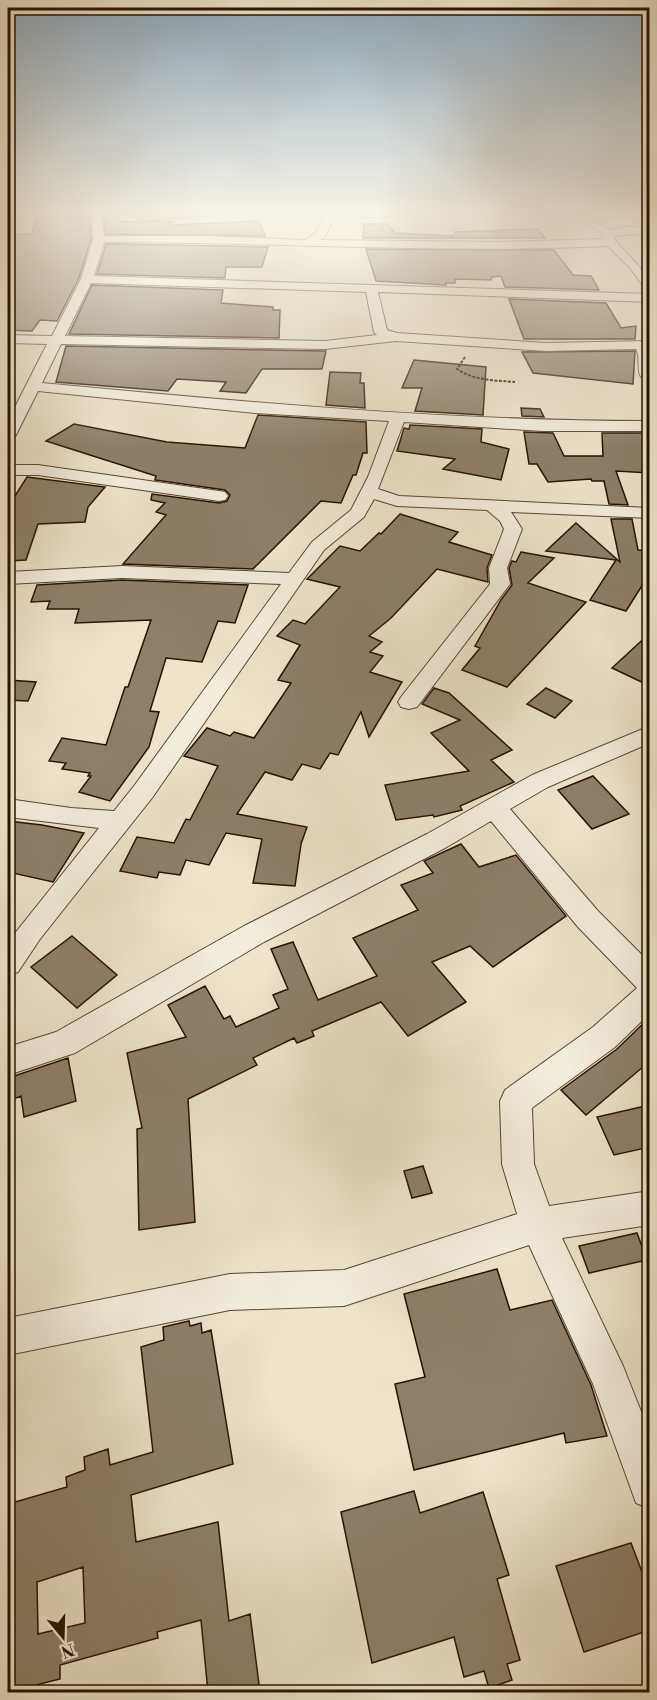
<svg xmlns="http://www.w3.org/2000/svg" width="657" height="1700" viewBox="0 0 657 1700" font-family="'Libre Bodoni',serif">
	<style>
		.building { fill: #8d7f69; stroke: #261200; stroke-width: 1.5; fill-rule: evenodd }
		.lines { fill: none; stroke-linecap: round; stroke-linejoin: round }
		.lane-casing { stroke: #584632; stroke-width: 3 }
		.street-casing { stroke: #584632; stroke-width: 2 }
		.path { stroke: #261200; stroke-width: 2; stroke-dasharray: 3 1.5; stroke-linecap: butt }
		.lane { fill: #f3eddd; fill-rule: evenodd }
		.street { fill: #f3eddd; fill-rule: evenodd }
	</style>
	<rect width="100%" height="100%" fill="#ede4ca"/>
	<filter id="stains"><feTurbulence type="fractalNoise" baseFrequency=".00333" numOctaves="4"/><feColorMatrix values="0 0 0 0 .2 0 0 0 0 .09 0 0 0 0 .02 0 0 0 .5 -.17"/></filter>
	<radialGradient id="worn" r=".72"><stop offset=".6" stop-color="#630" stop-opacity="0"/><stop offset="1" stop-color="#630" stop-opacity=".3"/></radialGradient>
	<path class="building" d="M103,212H118L120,222L160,221L172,222L173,225L259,221L265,236L106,234Z
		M89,213L91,239L79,278L57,321L40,320L32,331L8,330V235L31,234L39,214Z
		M364,224H388L395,233L453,236L455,232L538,229L545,238H363Z
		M106,244L167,245L268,247L262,267H226L225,278L97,274Z
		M366,249L554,250L573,275L591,276L599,290L505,287L501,276L492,277L491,280L455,279V283H446V285L376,281Z
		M92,285L223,290L221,303L273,307V310H280L279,338L69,334Z
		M509,299L606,303L621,328L636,326L635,339H524Z
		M66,346L324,351H326L322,369H262L246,393L220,391L226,382L177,379L168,391L56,382Z
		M635,351L633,384L533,373L522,352Z
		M414,360L486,367L483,415L415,411L422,388H402Z
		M330,372L361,373L360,383H364L365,408L326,405Z
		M521,408L540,409L544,417L522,416Z
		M258,415L366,422L367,453H363L356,475H353L341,503L321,501L253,569L123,564L166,515L156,512L165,503L151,500L152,494L219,503L227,501L230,495L225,490L155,480L156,476L46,441L74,424L167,442L245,448Z
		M410,425L482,429L481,442L509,449L501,480L443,469L455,459L397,451L404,428L409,429Z
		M524,432L553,433L564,456H603L602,433H650V473L616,471L628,505L609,504L604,481H592L591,479L548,482L537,464H529Z
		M27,477L105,487L88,507L85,522L38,524L26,560L8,561V507Z
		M400,514L458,532L449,542L492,555L487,568L488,582L437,569L391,618L369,636L382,642L370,652L383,656L370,672L402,682L369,737L361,712L338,755L330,753L320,769L302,764L292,780L265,772L237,814L307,827L301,844L295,886L253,883L262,839L226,833L209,865L186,860L180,875L159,872L157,878L120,871L137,837L174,843L186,819L190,820L218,766L184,756L207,728L230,736L234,732L254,738L291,683L278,680L300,645L277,636L293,620L305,624L340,587L307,579L340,546L360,551L379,533L381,534Z
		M611,519H632L638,550L650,551V573L626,611L590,600L616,560L546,551L576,523L620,562Z
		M521,552L554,558L528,583L586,602L507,687L462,670L480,648L475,646L501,600L512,585L509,568L512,561L516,562Z
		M122,580L248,585L235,623L218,621L202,662L166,658L150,711L159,712L149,747L110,801L79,792L91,776H88L90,773L62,769L66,763L49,761L62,738L106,745L125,687H128L151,620L75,623L79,609H47L50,601L31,602L37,585Z
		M650,633V686L612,668Z
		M8,680L36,682L28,701L8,700Z
		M434,688L449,693L512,750L491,760L514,782L460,806L462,810L434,817L433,815L396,820L385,785L469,771L431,733L460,720L422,704Z
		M546,688L572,701L555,718L527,704Z
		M593,776L629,814L592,829L558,790Z
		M8,821L42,825L84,833L53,882L8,872Z
		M461,844L479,867L516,855L566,916L493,967L470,946L432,962L466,1002L408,1036L381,1002L312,1031L314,1036L297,1043L294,1038L253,1058L257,1065L188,1099L195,1222L139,1230L137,1129L142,1128L127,1053L186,1037L168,1005L205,986L224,1019L230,1016L236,1027L279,1008L273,995L288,989L271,949L293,942L318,1000L377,976L353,938L418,910L401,885L433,873L424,861Z
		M72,936L117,975L77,1008L31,967Z
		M650,1017V1061L586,1115L561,1090L617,1049Z
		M68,1058L76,1101L24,1117L21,1096L11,1100L8,1078Z
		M650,1105V1147L614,1155L597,1117Z
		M423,1166L432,1193L412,1198L404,1171Z
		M637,1233L647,1260L589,1273L579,1246Z
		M497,1269L510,1310L552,1300L591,1385L607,1436L566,1443L564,1433L414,1470L395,1384L425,1377L404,1294Z
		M189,1321L190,1326L201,1323L202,1333L211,1330L233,1464L131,1495L136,1542L218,1522L229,1621L250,1614L260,1692H208L201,1620L157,1632L158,1638L60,1665V1679L8,1692V1504L67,1487L66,1477L85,1470L84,1457L108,1449L110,1465L153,1452L141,1347L164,1340L163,1327ZM83,1567L85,1623L38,1634L37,1582Z
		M414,1491L420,1513L483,1492L509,1575L497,1579L520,1660L507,1664L512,1680L489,1688L484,1671L464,1677L454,1637L372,1663L341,1512Z
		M631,1543L650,1593V1630L584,1652L556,1566Z"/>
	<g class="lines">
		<g class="lane-casing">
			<path id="lane" d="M124,211H129L139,216L154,217L269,211L154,219L136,218Z"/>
		</g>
		<g class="street-casing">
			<path id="street" d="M91,211H101L104,236H209L305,240L316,233L323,217L333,213L428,211L423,214L335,219L332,221L326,235L320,240L498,242L604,239L601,233L567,211H579L610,230L624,227H650V233L613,236L619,245L650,278V291L646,290L631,269L608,246C440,254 272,242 104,242L94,276L650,294V302L378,292L387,330L397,333L546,343L650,341V377H641C636,369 641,358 636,349L546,351L396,341L325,349L61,344L42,383C244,402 446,421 650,421V431H542L404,422L378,489L399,496L650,508V518L511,512L522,529L507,568L510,584L417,707L409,709L401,707L398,702L401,697L490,584L489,568L504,529L500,521L487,510L397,506L374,499L364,517L324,550L152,798L40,939L18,972L8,976V942L99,828L8,817V799L71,808L114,811L134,786L281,584L122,578L8,584V572L122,566L289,573L312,542L351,510L368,477L389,421L255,413L38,391L16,435L14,438L8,440V421L47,344L8,343V335L52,336L81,279L93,239ZM91,283L366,292L374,332L377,335L325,341L65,336Z
				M8,465H38L219,491L225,492L228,496L225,500L219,501L38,475H8Z
				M650,726V743L548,787L510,809L598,911L650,963V1013L615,1047L532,1108L534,1164L549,1206L650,1191V1225L562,1238L623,1366L650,1434V1509L636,1503L593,1384L529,1245L344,1306L230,1310L8,1355V1318L230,1274L344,1270L517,1214L502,1164L500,1101L505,1090L593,1027L637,988L578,927L491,821L445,848L264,942L75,1053L8,1075V1047L56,1032L244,926L427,834L532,775Z"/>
		</g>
		<path class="path" d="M465,357L457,369C475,381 494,380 515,382"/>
		<use href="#lane" class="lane"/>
		<use href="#street" class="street"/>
	</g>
	<linearGradient id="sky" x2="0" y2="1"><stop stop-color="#8fabc0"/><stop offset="0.47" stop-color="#f7f3e7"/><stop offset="1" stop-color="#f7f3e7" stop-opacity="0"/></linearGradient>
	<rect width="657" height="449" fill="url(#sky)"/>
	<rect width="657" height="1700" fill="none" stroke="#ede4ca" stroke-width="30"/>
	<rect x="9" y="9" width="639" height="1682" fill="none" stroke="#261200" stroke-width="3"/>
	<rect x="15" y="15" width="627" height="1670" fill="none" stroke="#261200" stroke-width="1.5"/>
	<g transform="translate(63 1637) rotate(161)" stroke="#f3eddd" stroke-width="4.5" paint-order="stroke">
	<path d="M0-4.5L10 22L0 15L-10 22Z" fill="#261200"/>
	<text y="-9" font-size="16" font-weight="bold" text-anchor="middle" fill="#261200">N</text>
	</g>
	<rect width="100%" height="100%" filter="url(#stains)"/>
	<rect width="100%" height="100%" fill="url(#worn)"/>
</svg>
